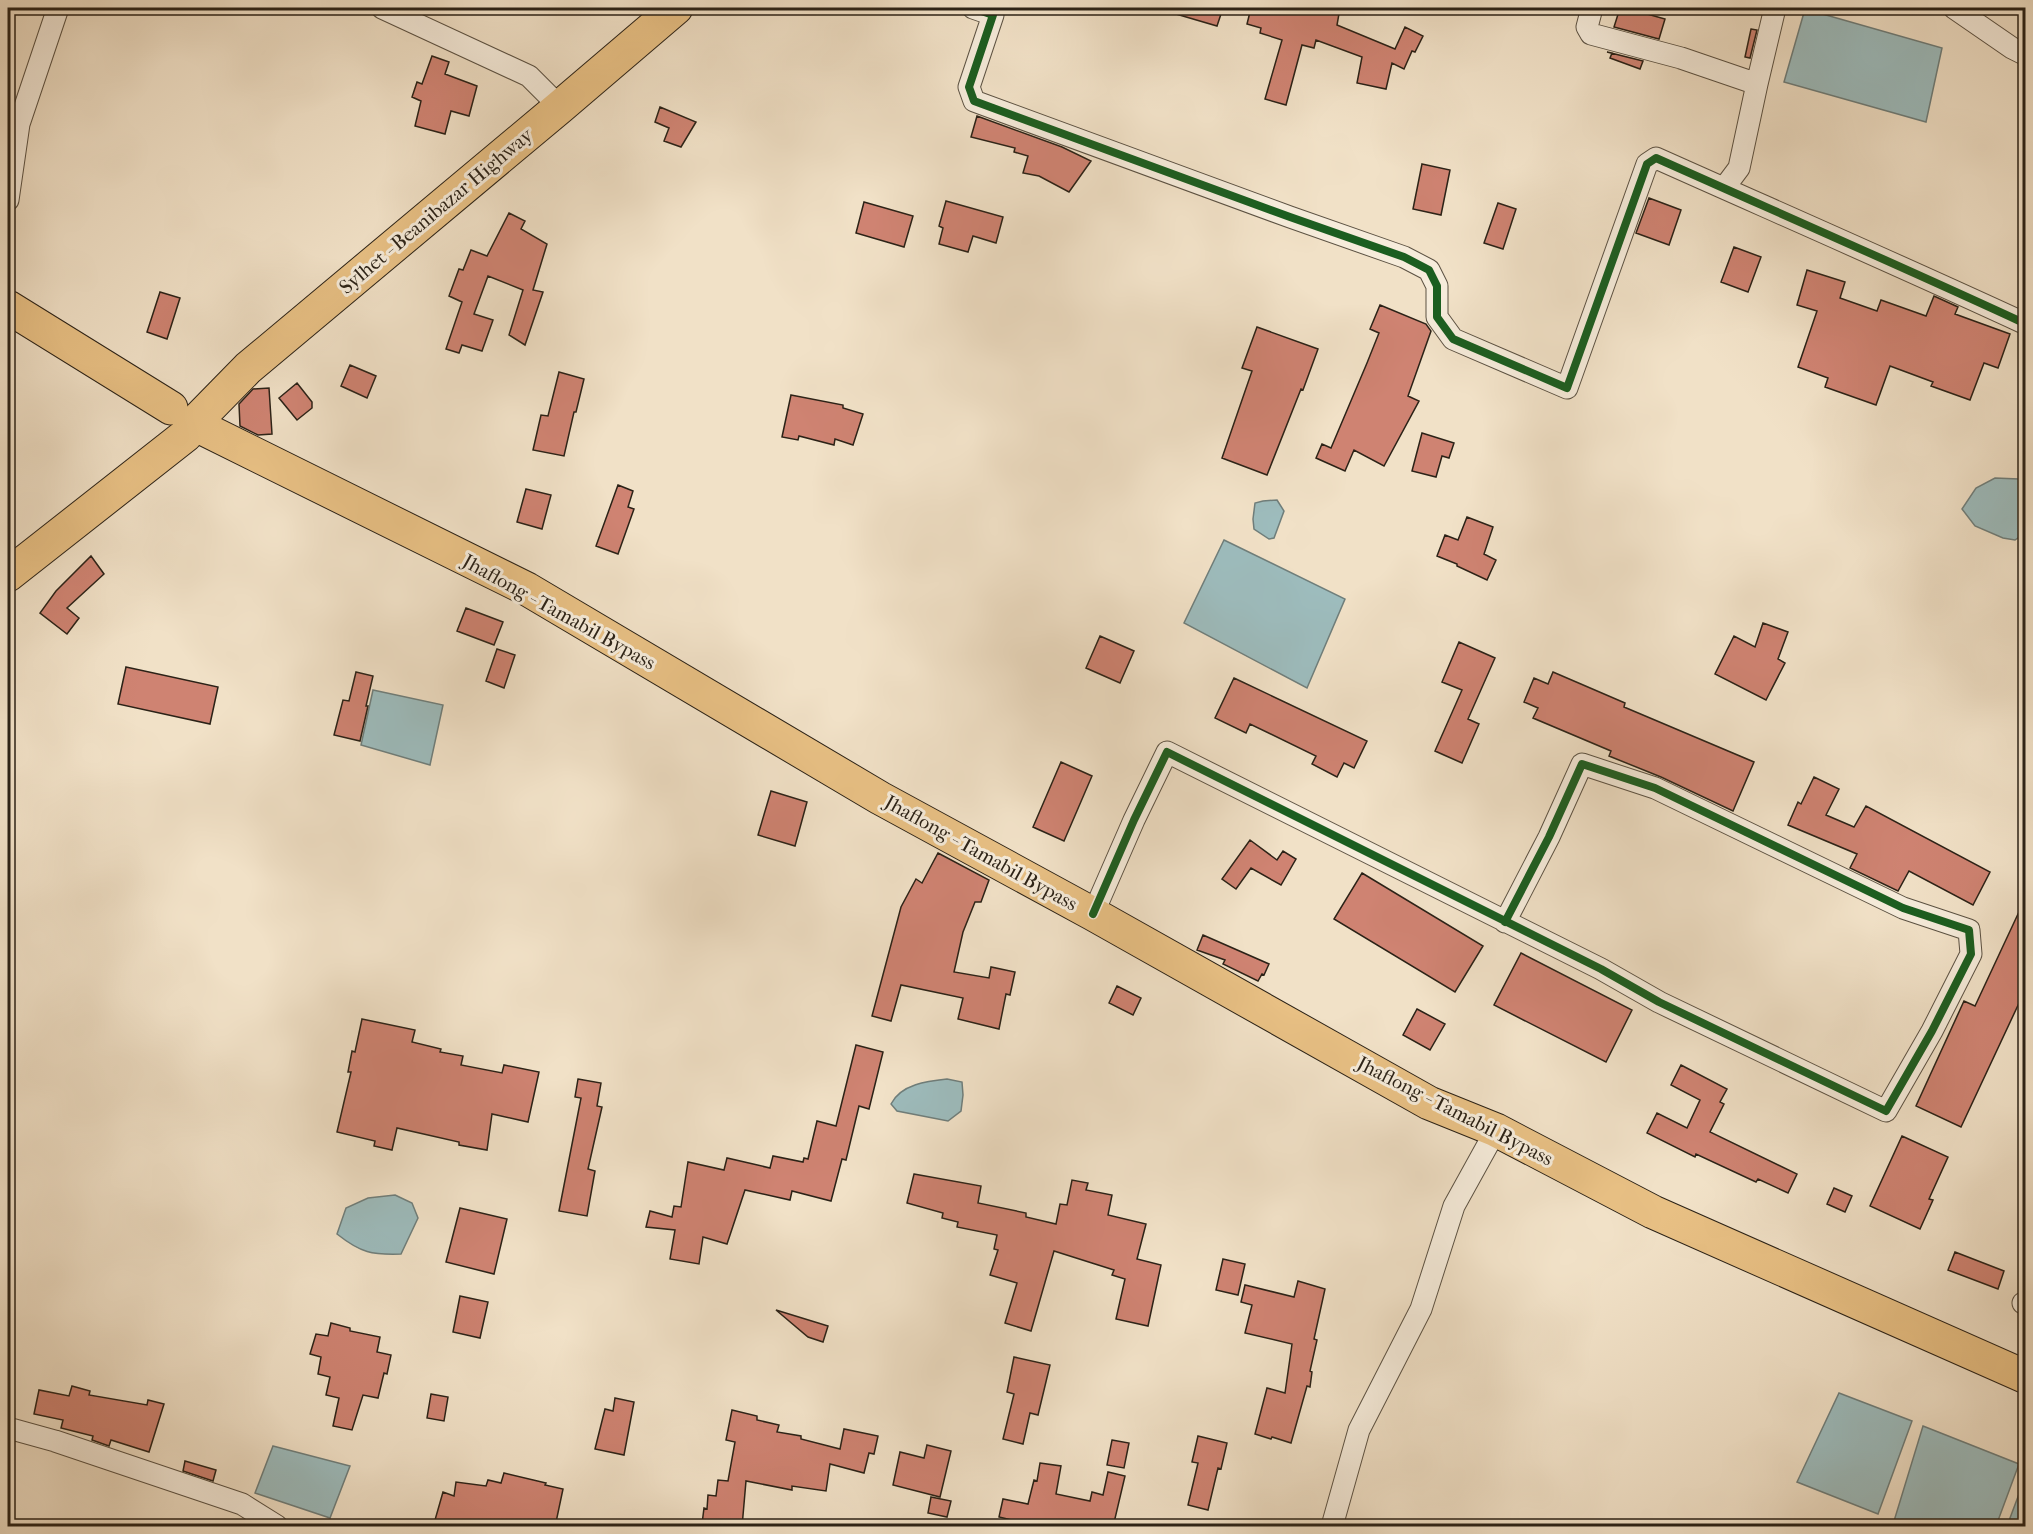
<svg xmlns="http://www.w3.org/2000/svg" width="2033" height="1534" viewBox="0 0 2033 1534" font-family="'IM FELL French Canon',serif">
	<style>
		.water { fill: #9dbcbd; stroke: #6f7e7b; stroke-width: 1.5 }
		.building { fill: #cf8372; stroke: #2b2217; stroke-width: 1.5 }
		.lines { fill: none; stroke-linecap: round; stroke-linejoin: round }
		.minor-casing { stroke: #5c5243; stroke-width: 23 }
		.primary-casing { stroke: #2b2217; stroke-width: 35 }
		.trunk-casing { stroke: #2b2217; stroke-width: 35 }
		.minor { stroke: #f6ecdb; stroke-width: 21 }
		.primary { stroke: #e8c084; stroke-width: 33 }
		.trunk { stroke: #e8c084; stroke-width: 33 }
		.cycleway-casing { stroke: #f6ecdb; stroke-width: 11 }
		.cycleway { stroke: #1b5e20; stroke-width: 8 }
		.labels { text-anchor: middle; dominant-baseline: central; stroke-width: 6; stroke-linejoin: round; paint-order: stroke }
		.street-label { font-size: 20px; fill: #2b2217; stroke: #f6ecdb }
	</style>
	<rect width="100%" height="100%" fill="#f1e1c7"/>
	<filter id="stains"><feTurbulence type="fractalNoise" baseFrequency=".00333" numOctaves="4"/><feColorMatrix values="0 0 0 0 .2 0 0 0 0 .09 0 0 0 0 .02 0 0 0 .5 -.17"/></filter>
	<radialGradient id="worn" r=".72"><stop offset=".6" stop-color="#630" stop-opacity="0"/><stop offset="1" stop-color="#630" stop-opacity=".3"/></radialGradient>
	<path class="water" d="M1805,9L1942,48L1926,122L1784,82Z
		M1995,478L2019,479L2025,484V526L2022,535L2015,540L2003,538L1975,526L1962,509L1976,488Z
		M1277,500L1284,511L1274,538L1269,539L1254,529L1253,519L1255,503L1263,501Z
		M1224,540L1345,599L1307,688L1184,623Z
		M373,690L443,705L430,765L361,745Z
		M947,1079L962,1082L963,1095L961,1111L948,1121L897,1111L891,1104C901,1084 928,1081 947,1079Z
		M395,1195L412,1203L418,1218L401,1254C372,1255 361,1253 337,1234L346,1208L368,1198Z
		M1839,1393L1912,1421L1878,1514L1797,1482Z
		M1923,1426L2019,1464L1996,1526H1905L1894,1521Z
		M273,1446L350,1466L330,1518L255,1493Z
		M2025,1478V1526H2007Z"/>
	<path class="building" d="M1170,8H1223L1217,26L1169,12Z
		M1251,8H1340L1337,25L1395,49L1405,27L1423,36L1415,52L1412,51L1404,69L1392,63L1386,89L1357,83L1362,57L1316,40L1314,48L1302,45L1286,105L1265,99L1282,40L1260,33L1261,28L1247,24Z
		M1620,8H1649L1647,14L1665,19L1659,39L1614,27Z
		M1751,29L1757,30L1750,58L1745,57Z
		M1607,52L1643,61L1640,69L1610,58L1612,53Z
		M432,56L449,62L445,74L477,86L469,116L451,111L445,134L415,126L421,101L412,97L417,82L422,84Z
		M660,107L696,122L681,147L664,141L669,128L655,122Z
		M977,116L1062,147L1091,161L1069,192L1039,176L1023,173L1028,156L1014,152L1015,148L971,137Z
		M1422,164L1450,170L1441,215L1413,209Z
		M1649,198L1681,210L1669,245L1636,233Z
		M946,201L1003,217L996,243L973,236L968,252L939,244L943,228L939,226Z
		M864,202L913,216L904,247L856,233Z
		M1498,203L1516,209L1503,249L1484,243Z
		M509,213L525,221L521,229L547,244L533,290L543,292L525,345L509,335L523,290L488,276L474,314L493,320L482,351L462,345L459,353L446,349L462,302L449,296L459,269L463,270L471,250L487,256Z
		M1734,247L1761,257L1748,292L1721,282Z
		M1807,270L1845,282L1840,298L1877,311L1881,300L1926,316L1934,296L1958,307L1955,314L2010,334L1998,368L1984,363L1970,400L1931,386L1933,382L1890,366L1876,405L1825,387L1828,378L1798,367L1817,311L1797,305Z
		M160,292L180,298L167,339L147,332Z
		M1380,305L1426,324L1431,331L1408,396L1419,401L1384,466L1354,450L1345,471L1316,458L1322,444L1331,448L1367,363L1379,333L1370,329Z
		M1257,327L1318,349L1303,390L1301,389L1267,475L1222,458L1252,371L1242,368Z
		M350,365L376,376L367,398L341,386Z
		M559,372L584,379L576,412H574L564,456L533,450L541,415L548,416Z
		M297,383L312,402V408L297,420L279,398Z
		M269,388L272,434L258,435L240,426L239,404L253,389Z
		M791,395L843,405V408L863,414L853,445L835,439L834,445L799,436L798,440L782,437Z
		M1422,433L1454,443L1449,458L1442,456L1436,477L1412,471Z
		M618,485L633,491L628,507L634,509L618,554L596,546Z
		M526,489L551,495L542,529L517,522Z
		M1467,517L1493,527L1484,554L1496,560L1487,580L1457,566V564L1437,556L1445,535L1458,540Z
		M91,556L104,574L67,608L79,618L67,634L40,613L56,591Z
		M466,608L503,622L494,645L457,631Z
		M1763,623L1788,632L1778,659L1785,663L1766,700L1715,674L1734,636L1755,647Z
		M1100,636L1134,651L1120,683L1086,668Z
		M1459,642L1495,658L1468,719L1479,724L1462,763L1435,751L1462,690L1442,682Z
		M497,649L515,655L504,688L486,681Z
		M126,667L218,687L210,724L118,704Z
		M356,672L373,676L366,706H368L360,741L334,735L343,700L349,701Z
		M1553,672L1625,703L1624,707L1754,762L1733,811L1661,777L1609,756L1611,751L1533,718L1538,708L1524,702L1534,678L1548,684Z
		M1234,678L1367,741L1354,768L1344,763L1337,777L1312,764L1316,756L1250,724L1246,733L1215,718Z
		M1061,762L1092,776L1064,841L1033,827Z
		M1814,777L1839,789L1826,815L1854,827L1866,806L1990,872L1973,905L1909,871L1898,891L1850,868L1857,854L1788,825L1798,802L1801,804Z
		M771,791L807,802L795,846L758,835Z
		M1250,840L1277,860L1283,851L1296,859L1281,885L1251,868L1236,889L1222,879Z
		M938,853L989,880L981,902H975L963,932L954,972L989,978L991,967L1015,972L1010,995L1006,994L999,1029L958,1019L963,998L901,985L891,1021L872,1016L901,907L916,879L922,883Z
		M1362,873L1483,946L1455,992L1334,919Z
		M2025,899V1004L2020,1001L1961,1127L1916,1106L1964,1001L1975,1006Z
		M1203,935L1269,964L1264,975L1262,974L1258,981L1223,964L1225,960L1197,950Z
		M1521,953L1632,1010L1606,1062L1494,1005Z
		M1117,986L1141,998L1133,1015L1109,1003Z
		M1417,1009L1445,1024L1430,1050L1403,1035Z
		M362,1019L415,1030L412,1042L441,1049L440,1052L463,1056L461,1065L502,1073L504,1065L539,1072L528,1122L492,1114L487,1150L459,1145V1142L397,1128L392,1150L374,1146L375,1141L337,1132L351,1072H348L352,1051L355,1052Z
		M856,1045L883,1052L869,1109L859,1106L846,1160L842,1159L831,1201L792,1191L790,1200L745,1190L727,1244L703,1237L699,1264L670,1259L675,1230L646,1227L650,1211L672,1217L674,1206L681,1207L688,1162L724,1170L727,1158L770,1168L773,1156L803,1162L804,1158L808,1159L817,1121L836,1126Z
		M1681,1065L1727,1089L1720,1102L1724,1104L1710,1132L1797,1174L1788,1193L1758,1179L1756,1182L1696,1154L1695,1157L1647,1133L1657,1113L1687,1128L1700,1100L1671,1085Z
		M578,1079L601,1083L597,1106L602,1107L588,1169L595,1171L587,1216L559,1211L581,1098L575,1097Z
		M1902,1136L1948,1157L1929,1199L1933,1200L1920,1229L1870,1206Z
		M914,1174L981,1186L978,1203L1026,1213V1217L1056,1224L1060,1204L1067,1205L1072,1180L1088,1183L1086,1190L1112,1195L1108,1215L1146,1224L1137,1259L1161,1265L1148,1326L1116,1319L1125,1279L1112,1275L1114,1270L1054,1251L1031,1331L1005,1323L1017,1283L990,1275L998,1250L994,1249L997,1235L957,1227L958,1222L942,1218L943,1213L907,1203Z
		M1834,1188L1852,1196L1845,1212L1827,1204Z
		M460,1208L507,1219L494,1274L446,1262Z
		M1955,1252L2004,1271L1998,1289L1948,1270Z
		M1223,1259L1245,1264L1238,1295L1216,1290Z
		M1298,1281L1325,1289L1314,1339L1317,1340L1310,1371L1312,1372L1310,1387L1307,1386L1291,1443L1272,1437L1271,1439L1255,1434L1267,1388L1285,1393L1292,1344L1245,1333L1252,1305L1241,1302L1245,1285L1294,1297Z
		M460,1296L488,1302L480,1338L453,1332Z
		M776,1310L828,1326L823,1342L808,1337Z
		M331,1323L350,1328V1331L380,1337L377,1352L391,1355L387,1374L384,1373L378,1398L363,1395L352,1430L333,1426L339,1398L326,1395L330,1377L318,1374L321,1357L310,1354L316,1334L328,1336Z
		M1014,1357L1050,1365L1038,1415L1030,1413L1023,1444L1003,1439L1014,1394L1007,1392Z
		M72,1386L90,1391L89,1395L147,1405L148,1400L164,1404L149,1452L111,1440L109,1446L92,1440L93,1436L61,1428L63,1420L34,1414L39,1390L69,1396Z
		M431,1394L448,1397L444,1421L427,1418Z
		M615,1398L634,1402L624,1455L595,1449L605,1409L613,1411Z
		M732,1410L757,1416V1420L779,1425L777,1432L801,1436V1439L840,1449L844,1429L878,1436L874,1454L869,1453L864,1473L830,1464L826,1491L792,1486V1490L746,1481L742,1527L702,1524L704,1508L707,1509L708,1495L716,1496L718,1480L728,1481L735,1442L726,1440Z
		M1198,1436L1227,1443L1221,1469L1218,1468L1208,1510L1188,1505L1198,1463L1192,1462Z
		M1112,1440L1129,1443L1124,1468L1107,1465Z
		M927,1445L951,1451L940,1497L893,1485L900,1452L924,1458Z
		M185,1461L216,1470L213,1481L183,1471Z
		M1040,1463L1061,1466L1056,1494L1090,1501L1092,1492L1103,1495L1108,1472L1125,1476L1113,1527H1041L999,1517L1003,1499L1028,1504L1034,1480L1037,1481Z
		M504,1473L546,1483L545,1485L563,1489L555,1527H433L443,1492L454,1496L456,1482L486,1486L488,1480L501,1483Z
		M931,1497L951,1501L947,1517L928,1513Z"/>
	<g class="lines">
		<g class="minor-casing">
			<path id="minor" d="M382,8L529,76L550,97
				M973,8L993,15L969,87L974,101L1290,217L1404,257L1429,270L1437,286V317L1453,339L1567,388L1647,164L1656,158C1779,213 1903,267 2026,324
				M1592,8L1587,27L1591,34L1681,58L1757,84L1775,8
				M1954,8L2012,48L2026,55
				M1724,188L1739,168L1757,84
				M8,200L19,124L58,8
				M1093,914L1134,820L1167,752L1601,969L1659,1002L1886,1111L1932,1031L1971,954L1969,930L1903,908L1655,788L1582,764L1549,837L1505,922
				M2023,1303L2026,1304
				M8,1428L55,1441L242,1504L277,1526
				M1332,1526L1359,1430L1421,1309L1454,1206L1496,1130"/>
		</g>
		<g class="primary-casing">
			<path id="primary" d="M199,418L248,368L560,107L676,8
				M8,575L186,435"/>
		</g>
		<g class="trunk-casing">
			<path id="trunk" d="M8,307L171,408
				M198,426L527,589L880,798L1093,914L1429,1103L1496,1130L1653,1212L2026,1377"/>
		</g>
		<use href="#minor" class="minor"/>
		<use href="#primary" class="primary"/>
		<use href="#trunk" class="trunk"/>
		<g class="cycleway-casing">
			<path id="cycleway" d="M973,8L993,15L969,87L974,101L1290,217L1404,257L1429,270L1437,286V317L1453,339L1567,388L1647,164L1656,158C1779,213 1903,267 2026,324
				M1093,914L1134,820L1167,752L1601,969L1659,1002L1886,1111L1932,1031L1971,954L1969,930L1903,908L1655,788L1582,764L1549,837L1505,922"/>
		</g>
		<use href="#cycleway" class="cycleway"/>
	</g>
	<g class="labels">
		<g class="street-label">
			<text transform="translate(436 211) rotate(-40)">Sylhet - Beanibazar Highway</text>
			<text transform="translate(559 612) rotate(29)">Jhaflong - Tamabil Bypass</text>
			<text transform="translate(981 853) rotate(29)">Jhaflong - Tamabil Bypass</text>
			<text transform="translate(1455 1111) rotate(27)">Jhaflong - Tamabil Bypass</text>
		</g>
	</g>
	<rect width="2033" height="1534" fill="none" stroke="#f1e1c7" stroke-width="30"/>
	<rect x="9" y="9" width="2015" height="1516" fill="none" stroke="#2b2217" stroke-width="3"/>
	<rect x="15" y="15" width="2003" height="1504" fill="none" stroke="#2b2217" stroke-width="1.5"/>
	<rect width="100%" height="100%" filter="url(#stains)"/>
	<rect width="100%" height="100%" fill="url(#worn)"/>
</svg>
